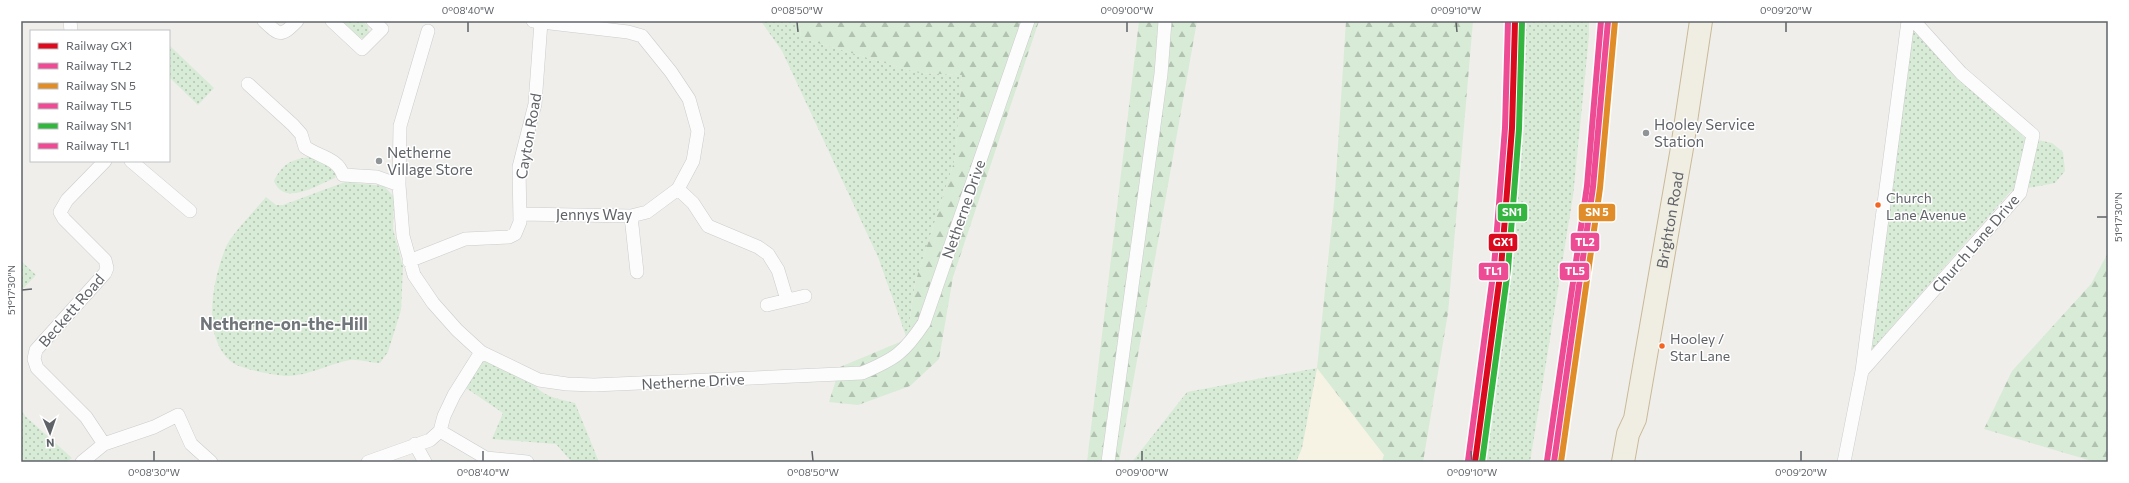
<svg xmlns="http://www.w3.org/2000/svg" width="2129" height="483" viewBox="0 0 2129 483" font-family="Commissioner,sans-serif">
	<style>
		.commercial { fill: #f7f3e4 }
		.green { fill: url(#green-dots) }
		.forest { fill: url(#forest-firs) }
		.lines { fill: none; stroke-linecap: round; stroke-linejoin: round }
		.street-casing { stroke: #cbcccc; stroke-width: 14 }
		.highway-casing { stroke: #c8b996; stroke-width: 24 }
		.street { stroke: #fdfcfc; stroke-width: 13 }
		.highway { stroke: #f0ede3; stroke-width: 22 }
		.rail-1-casing { stroke: #fff; stroke-width: 9 }
		.rail-2-casing { stroke: #fff; stroke-width: 9 }
		.rail-3-casing { stroke: #fff; stroke-width: 9 }
		.rail-4-casing { stroke: #fff; stroke-width: 9 }
		.rail-5-casing { stroke: #fff; stroke-width: 9 }
		.rail-6-casing { stroke: #fff; stroke-width: 9 }
		.rail-1 { stroke: #dc0a1e; stroke-width: 6 }
		.rail-2 { stroke: #ee4b95; stroke-width: 6 }
		.rail-3 { stroke: #e08c28; stroke-width: 6 }
		.rail-4 { stroke: #ee4b95; stroke-width: 6 }
		.rail-5 { stroke: #33b540; stroke-width: 6 }
		.rail-6 { stroke: #ee4b95; stroke-width: 6 }
		.ticks { fill: none; stroke: #5f6368; stroke-width: 1.5 }
		.poi-dot { fill: #919496; stroke: #fff; stroke-width: 1.5 }
		.bus-dot { fill: #f26522; stroke: #fff; stroke-width: 1.5 }
		.labels { text-anchor: middle; dominant-baseline: central; stroke-width: 3; stroke-linejoin: round; paint-order: stroke }
		.bus-label { font-size: 14px; fill: #5f6368; stroke: #fff; text-anchor: start }
		.poi-label { font-size: 15px; fill: #5f6368; stroke: #fff; text-anchor: start }
		.street-label { font-size: 15px; fill: #5f6368; stroke: #fff }
		.quarter-label { font-size: 17px; font-weight: bold; fill: #70757a; stroke: #fff }
		.line-badge { stroke: #fff; stroke-width: 1.5 }
		.badge-label { font-size: 11px; text-anchor: middle; font-weight: bold; fill: #fff }
		.neatline { fill: none; stroke: #5f6368; stroke-width: 1.5 }
		.ticks-label { font-size: 10px; text-anchor: middle; fill: #5f6368 }
	</style>
	<defs>
		<pattern id="green-dots" width="8" height="8" patternUnits="userSpaceOnUse"><rect width="8" height="8" fill="#d8ebd6"/><path d="M2 2h.1M6 6h.1" fill="none" stroke="#b2c2b1" stroke-width="1.8" stroke-linecap="round"/></pattern>
		<pattern id="forest-firs" width="22" height="20" patternUnits="userSpaceOnUse"><rect width="22" height="20" fill="#d8ebd6"/><path d="M5 1l3.5 6h-7zM16 11l3.5 6h-7z" fill="#b2c2b1"/></pattern>
	</defs>
	<rect width="100%" height="100%" fill="#efeeea"/>
	<path class="commercial" d="M1317,368L1384,455L1382,462H1296L1302,448Z"/>
	<path class="green" d="M340,21H363L368,26L369,33L363,38H357Z
		M761,21H794L800,24L801,38L919,73L962,75L955,159L915,283L907,339L878,257L782,51Z
		M1520,21H1589V36L1573,196L1530,462H1479L1485,437L1512,207Z
		M1913,31L2024,137L2052,143L2063,152L2065,171L2055,183L2011,191L1872,349Z
		M169,45L214,88L198,105L169,77Z
		M310,157L322,161L337,173L335,178C317,185 284,207 274,181C282,164 292,159 310,157Z
		M345,182L384,186L394,197L393,229L403,267L401,310L388,352L380,363C371,363 357,359 350,360C329,364 310,375 288,376C277,376 241,369 233,363C200,339 213,278 226,247C231,235 257,208 266,197L276,205H283Z
		M21,261L36,275L21,291Z
		M481,352L529,375C537,396 555,398 575,403L599,462H572L556,444L492,439L503,413L463,386Z
		M1317,368L1302,448L1296,462H1132L1187,392Z
		M21,408L25,416L72,458L66,462H21Z"/>
	<path class="forest" d="M794,21H1039L953,277L939,359L910,386L858,405L829,402L840,367L907,339L915,283L955,159L962,75L919,73L801,38L800,24Z
		M1139,21H1197L1119,462H1087Z
		M1346,21H1473L1448,313L1423,462H1382L1384,455L1317,368L1335,192Z
		M2108,253V462H2095L1984,429L2012,371L2091,284Z"/>
	<g class="lines">
		<g class="street-casing">
			<path id="street" d="M70,21L71,31
				M264,21C280,36 281,37 297,21
				M332,21L362,49L382,29L373,21
				M428,31L400,126L399,185L403,236L414,275L433,303L457,330L481,352L539,380L567,384L594,385L862,373C895,359 904,353 924,323L1028,21
				M248,84L293,125L301,134L305,147C319,157 338,158 343,175L377,177L399,185
				M131,161L190,211
				M678,189L693,203L708,226L758,247L768,254L778,270L787,300
				M520,214L631,216L647,212L678,189L693,161L698,131L689,99L671,72L642,36L628,32L533,21
				M631,216L637,272
				M409,261L465,239L509,237L515,234L520,222L519,167L535,104L541,22
				M767,305L805,296
				M1862,371L2020,193L2033,135L1961,73L1914,21
				M440,431L486,458L527,462
				M104,444L86,417L37,368L34,359L36,350L105,273L107,268L105,260L64,219L60,212L67,200L105,161
				M415,444L425,462
				M82,462L104,444L154,427L178,415L191,444L211,462
				M368,462L430,440L440,431L444,416L454,395L481,352
				M1108,462L1161,74L1165,21
				M1844,462L1862,371L1908,21"/>
		</g>
		<g class="highway-casing">
			<g id="highway">
				<path id="s1" d="M1623,462L1628,434L1635,419L1682,148L1701,21"/>
			</g>
		</g>
		<use href="#street" class="street"/>
		<use href="#highway" class="highway"/>
		<g class="rail-1-casing">
			<path id="rail-1" d="M1475,462L1501,268L1512,128L1515,21"/>
		</g>
		<g class="rail-2-casing">
			<path id="rail-2" d="M1554,462L1593,187L1608,21"/>
		</g>
		<g class="rail-3-casing">
			<path id="rail-3" d="M1561,462L1600,188L1615,21"/>
		</g>
		<g class="rail-4-casing">
			<path id="rail-4" d="M1547,461L1587,186L1601,21"/>
		</g>
		<g class="rail-5-casing">
			<path id="rail-5" d="M1482,462L1508,269L1519,129L1522,21"/>
		</g>
		<g class="rail-6-casing">
			<path id="rail-6" d="M1468,461L1494,267L1505,128L1508,21"/>
		</g>
		<use href="#rail-1" class="rail-1"/>
		<use href="#rail-2" class="rail-2"/>
		<use href="#rail-3" class="rail-3"/>
		<use href="#rail-4" class="rail-4"/>
		<use href="#rail-5" class="rail-5"/>
		<use href="#rail-6" class="rail-6"/>
	</g>
	<path class="ticks" d="M468,22V32M797,22L798,32M1127,22V32M1456,22L1457,32M1786,22V32M2097,217H2107M22,290L32,289M154,451V461M483,451V461M812,451L813,461M1142,451V461M1471,451L1472,461M1801,451V461"/>
	<g class="poi-dot">
		<circle cx="1646" cy="133" r="4"/>
		<circle cx="379" cy="161" r="4"/>
	</g>
	<g class="bus-dot">
		<circle cx="1878" cy="205" r="3.5"/>
		<circle cx="1662" cy="346" r="3.5"/>
	</g>
	<g class="labels">
		<g class="bus-label">
			<text x="1886" y="197">Church<tspan x="1886" dy="17">Lane Avenue</tspan></text>
			<text x="1670" y="338">Hooley /<tspan x="1670" dy="17">Star Lane</tspan></text>
		</g>
		<g class="poi-label">
			<text x="1654" y="124">Hooley Service<tspan x="1654" dy="17">Station</tspan></text>
			<text x="387" y="152">Netherne<tspan x="387" dy="17">Village Store</tspan></text>
		</g>
		<g class="street-label">
			<text transform="translate(528 136) rotate(-80)">Cayton Road</text>
			<text transform="translate(963 209) rotate(-71)">Netherne Drive</text>
			<text x="594" y="214">Jennys Way</text>
			<text stroke="none"><textPath href="#s1" startOffset="247">Brighton Road</textPath></text>
			<text transform="translate(1975 243) rotate(-49)">Church Lane Drive</text>
			<text transform="translate(71 310) rotate(-49)">Beckett Road</text>
			<text transform="translate(693 381) rotate(-3)">Netherne Drive</text>
		</g>
		<g class="quarter-label">
			<text x="284" y="323">Netherne-on-the-Hill</text>
		</g>
	</g>
	<g class="line-badge">
		<rect x="1578" y="203" width="38" height="19" rx="4" fill="#e08c28"/>
		<rect x="1497" y="203" width="31" height="19" rx="4" fill="#33b540"/>
		<rect x="1570" y="232" width="30" height="20" rx="4" fill="#ee4b95"/>
		<rect x="1488" y="233" width="30" height="19" rx="4" fill="#dc0a1e"/>
		<rect x="1559" y="262" width="31" height="19" rx="4" fill="#ee4b95"/>
		<rect x="1478" y="262" width="31" height="19" rx="4" fill="#ee4b95"/>
	</g>
	<g class="badge-label">
		<text x="1597" y="216">SN 5</text>
		<text x="1512" y="216">SN1</text>
		<text x="1585" y="246">TL2</text>
		<text x="1503" y="246">GX1</text>
		<text x="1575" y="275">TL5</text>
		<text x="1493" y="275">TL1</text>
	</g>
	<rect width="2129" height="483" fill="none" stroke="#ffffff" stroke-width="44"/>
	<rect x="30" y="30" width="140" height="132" fill="#ffffff" stroke="#bfc1c3"/>
	<rect x="38" y="43" width="20" height="6" fill="#dc0a1e" stroke="#bfc1c3"/>
	<text x="66" y="50" font-size="12" fill="#5f6368">Railway GX1</text>
	<rect x="38" y="63" width="20" height="6" fill="#ee4b95" stroke="#bfc1c3"/>
	<text x="66" y="70" font-size="12" fill="#5f6368">Railway TL2</text>
	<rect x="38" y="83" width="20" height="6" fill="#e08c28" stroke="#bfc1c3"/>
	<text x="66" y="90" font-size="12" fill="#5f6368">Railway SN 5</text>
	<rect x="38" y="103" width="20" height="6" fill="#ee4b95" stroke="#bfc1c3"/>
	<text x="66" y="110" font-size="12" fill="#5f6368">Railway TL5</text>
	<rect x="38" y="123" width="20" height="6" fill="#33b540" stroke="#bfc1c3"/>
	<text x="66" y="130" font-size="12" fill="#5f6368">Railway SN1</text>
	<rect x="38" y="143" width="20" height="6" fill="#ee4b95" stroke="#bfc1c3"/>
	<text x="66" y="150" font-size="12" fill="#5f6368">Railway TL1</text>
	<g transform="translate(50 433) rotate(178)" stroke="#ffffff" stroke-width="3" paint-order="stroke">
	<path d="M0-3L7 15L0 10L-7 15Z" fill="#5f6368"/>
	<text y="-6" font-size="11" font-weight="bold" text-anchor="middle" fill="#5f6368">N</text>
	</g>
	<rect x="22" y="22" width="2085" height="439" class="neatline"/>
	<g class="ticks-label">
		<text x="468" y="14">0°08'40"W</text>
		<text x="797" y="14">0°08'50"W</text>
		<text x="1127" y="14">0°09'00"W</text>
		<text x="1456" y="14">0°09'10"W</text>
		<text x="1786" y="14">0°09'20"W</text>
		<text transform="translate(2118 217) rotate(-90)" y="4">51°17'30"N</text>
		<text transform="translate(11 290) rotate(-90)" y="4">51°17'30"N</text>
		<text x="154" y="476">0°08'30"W</text>
		<text x="483" y="476">0°08'40"W</text>
		<text x="813" y="476">0°08'50"W</text>
		<text x="1142" y="476">0°09'00"W</text>
		<text x="1472" y="476">0°09'10"W</text>
		<text x="1801" y="476">0°09'20"W</text>
	</g>
</svg>
